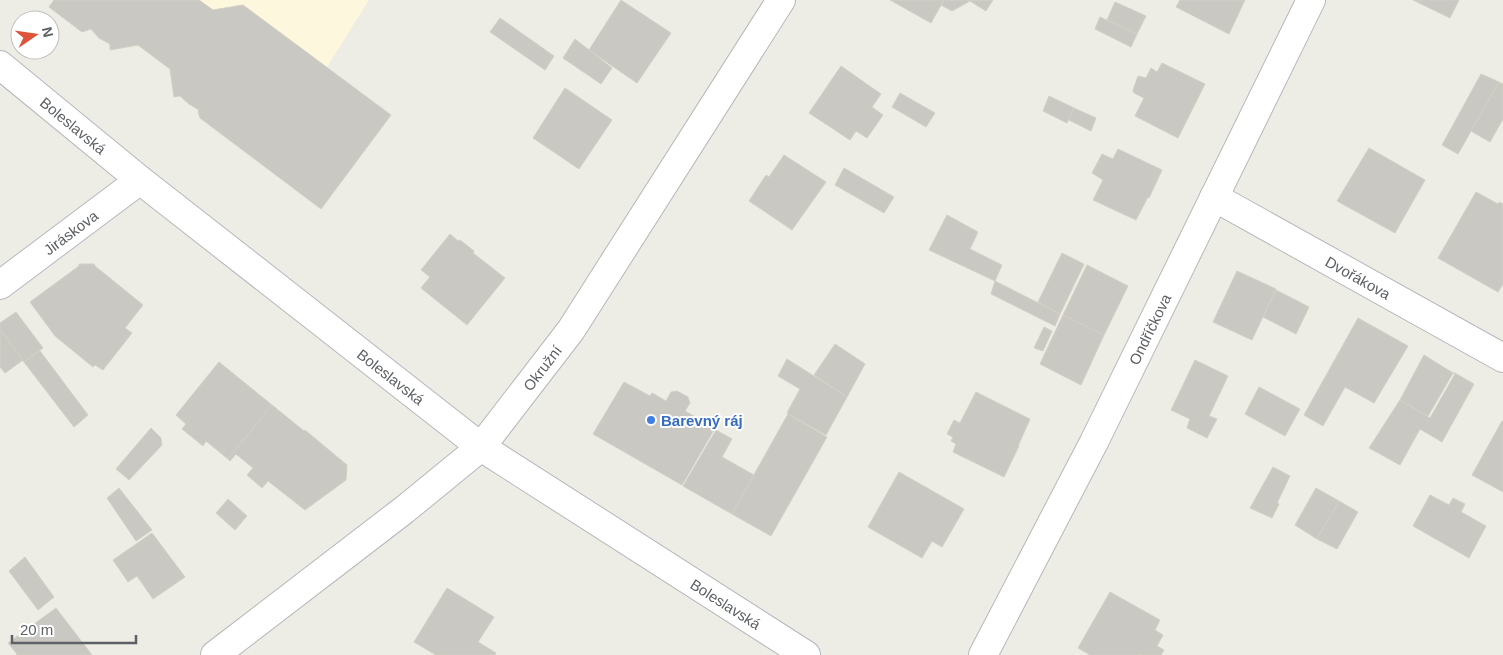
<svg xmlns="http://www.w3.org/2000/svg" width="1503" height="655" viewBox="0 0 1503 655" font-family="Arial,sans-serif">
	<style>
		.commercial { fill: #fcf7dd }
		.building { fill: #cac8c2; stroke: #d3cfc4 }
		.lines { fill: none; stroke-linecap: round; stroke-linejoin: round }
		.street-casing { stroke: #b5b7bb; stroke-width: 30 }
		.secondary-casing { stroke: #b4b7bc; stroke-width: 30 }
		.street { stroke: #fff; stroke-width: 28 }
		.secondary { stroke: #fff; stroke-width: 28 }
		.shop-dot { fill: #3f7fe0; stroke: #fff; stroke-width: 2 }
		.labels { text-anchor: middle; dominant-baseline: central; stroke-width: 4; stroke-linejoin: round; paint-order: stroke }
		.street-label { font-size: 15px; fill: #5d6065; stroke: #fff }
		.shop-label { font-size: 15px; font-weight: bold; fill: #366cbe; stroke: #fff; text-anchor: start }
	</style>
	<rect width="100%" height="100%" fill="#eeede5"/>
	<path class="commercial" d="M199,0H369L327,67L243,5L213,10Z"/>
	<path class="building" d="M54,0H199L213,10L243,5L391,115L321,209L200,118L198,112L199,110L189,104L180,96L174,97L170,69L138,45L110,50V44L99,38L91,29L82,32L49,7Z
		M621,0L671,33L637,83L589,50Z
		M890,0H944L931,23Z
		M944,0H993L986,11L970,1L952,11L941,5Z
		M1180,0H1245L1229,34L1176,7Z
		M1413,0H1459L1450,18Z
		M1115,2L1146,16L1137,34L1107,20Z
		M1100,17L1137,34L1131,47L1095,29Z
		M500,18L554,56L545,70L490,32Z
		M575,39L612,68L601,84L563,58Z
		M1162,63L1205,84L1178,138L1135,116L1144,98L1134,93L1133,90L1138,76L1146,78L1151,68L1157,72Z
		M841,66L881,94L872,107L883,115L867,138L856,131L850,140L809,113Z
		M1481,74L1499,82L1458,154L1442,145Z
		M1499,82L1503,84V119L1490,142L1471,131Z
		M565,88L612,120L579,169L533,138Z
		M900,93L935,113L926,127L892,107Z
		M1049,96L1074,108L1067,123L1043,111Z
		M1074,108L1096,118L1091,131L1069,120Z
		M1369,148L1425,180L1395,233L1337,201Z
		M1118,149L1162,170L1149,198L1148,197L1136,220L1093,200L1103,180L1092,173L1102,154L1113,159Z
		M784,155L826,182L792,230L749,201L766,175L769,177Z
		M844,168L894,197L884,213L835,185Z
		M1476,192L1498,204L1499,202L1503,204V284L1498,292L1438,258Z
		M947,215L978,232L970,249L1002,265L995,281L929,250Z
		M450,234L458,241L460,240L474,251L473,253L505,278L467,325L421,288L430,277L421,270Z
		M1062,253L1084,264L1060,314L1038,302Z
		M79,264H94L95,266L143,305L125,328L132,333L103,370L95,365L93,367L55,336L30,302L79,266Z
		M1087,265L1128,286L1104,335L1063,315Z
		M1237,271L1276,289L1252,340L1213,322Z
		M995,281L1060,314L1055,326L991,294Z
		M1276,290L1309,307L1296,334L1263,317Z
		M16,312L43,348L24,362L0,329V323Z
		M1063,315L1104,335L1081,385L1040,364Z
		M1358,318L1408,346L1374,403L1345,387L1323,426L1304,415Z
		M1044,327L1052,331L1043,351L1034,348Z
		M0,329L23,360L5,373L0,367Z
		M835,344L865,364L847,397L814,375Z
		M40,351L88,415L74,427L24,362Z
		M1424,355L1453,373L1428,416L1400,400Z
		M787,359L847,397L826,435L787,413L800,389L778,376Z
		M1195,360L1228,376L1209,416L1217,419L1207,438L1187,428L1190,419L1171,410Z
		M219,362L272,405L228,459L206,441L203,446L182,429L186,424L176,415Z
		M1453,372L1474,384L1442,442L1420,429L1400,465L1369,448L1400,400L1430,418L1455,374Z
		M624,382L650,396L652,393L666,401L671,392L677,391L688,397L690,403L685,411L715,428L682,485L593,434Z
		M1259,387L1300,409L1285,436L1245,414Z
		M976,392L1030,419L1018,446H1019L1004,477L953,452L956,444L951,441L953,437L947,434L954,420L960,423Z
		M272,405L304,431L305,430L347,465L346,480L305,510L268,481L262,488L247,475L253,468L236,454L230,461L228,459Z
		M788,414L827,437L771,536L732,514Z
		M1502,421H1503V492L1472,475Z
		M151,428L161,438L162,445L129,480L116,469Z
		M716,430L732,439L722,457L754,475L732,514L683,486Z
		M1273,467L1290,476L1277,503L1279,504L1272,518L1250,508Z
		M899,472L964,509L942,547L932,541L922,558L868,527Z
		M119,488L152,530L136,541L107,498Z
		M1316,488L1339,501L1317,539L1295,525Z
		M1430,495L1449,505L1453,498L1465,504L1461,512L1486,526L1469,558L1413,526Z
		M228,499L247,516L235,530L216,513Z
		M1339,501L1358,512L1337,549L1317,539Z
		M152,533L185,577L153,599L137,576L128,582L113,560Z
		M25,557L54,597L38,610L9,571Z
		M447,588L494,617L478,642L496,653L495,655H436L414,642Z
		M1110,592L1160,620L1155,630L1163,635L1157,646L1164,650L1161,655H1142L1140,654V655H1090L1078,648Z
		M56,608L92,655H16L17,654L8,643Z"/>
	<g class="lines">
		<g class="street-casing">
			<g id="street">
				<path id="s1" d="M1214,197L1503,358"/>
				<path id="s2" d="M0,285L140,180"/>
				<path id="s3" d="M481,447L571,330L781,0"/>
				<path id="s4" d="M983,655L1094,442L1311,0"/>
			</g>
		</g>
		<g class="secondary-casing">
			<g id="secondary">
				<path id="s5" d="M0,65L140,180L481,447L806,655"/>
				<path d="M215,655L404,510L481,447"/>
			</g>
		</g>
		<use href="#street" class="street"/>
		<use href="#secondary" class="secondary"/>
	</g>
	<circle class="shop-dot" cx="651" cy="420" r="5"/>
	<g class="labels">
		<g class="street-label">
			<text stroke="none"><textPath href="#s5" startOffset="95">Boleslavská</textPath></text>
			<text stroke="none"><textPath href="#s2" startOffset="88">Jiráskova</textPath></text>
			<text stroke="none"><textPath href="#s1" startOffset="165">Dvořákova</textPath></text>
			<text stroke="none"><textPath href="#s4" startOffset="366">Ondříčkova</textPath></text>
			<text stroke="none"><textPath href="#s3" startOffset="100">Okružní</textPath></text>
			<text stroke="none"><textPath href="#s5" startOffset="500">Boleslavská</textPath></text>
			<text stroke="none"><textPath href="#s5" startOffset="905">Boleslavská</textPath></text>
		</g>
		<g class="shop-label">
			<text x="661" y="420">Barevný ráj</text>
		</g>
	</g>
	<g transform="translate(35 35) rotate(77)"><circle r="24" fill="#ffffff" stroke="#bebfc1"/>
	<path d="M0-4L9 19L0 12L-9 19Z" fill="#de543b"/>
	<text y="-8" font-size="14" font-weight="bold" text-anchor="middle" fill="#5d6065">N</text>
	</g>
	<path d="M12 635v8h124v-8" fill="none" stroke="#5d6065" stroke-width="2.5"/>
	<text x="20" y="635" font-size="15" fill="#5d6065" stroke="#ffffff" stroke-width="4" paint-order="stroke">20 m</text>
</svg>
